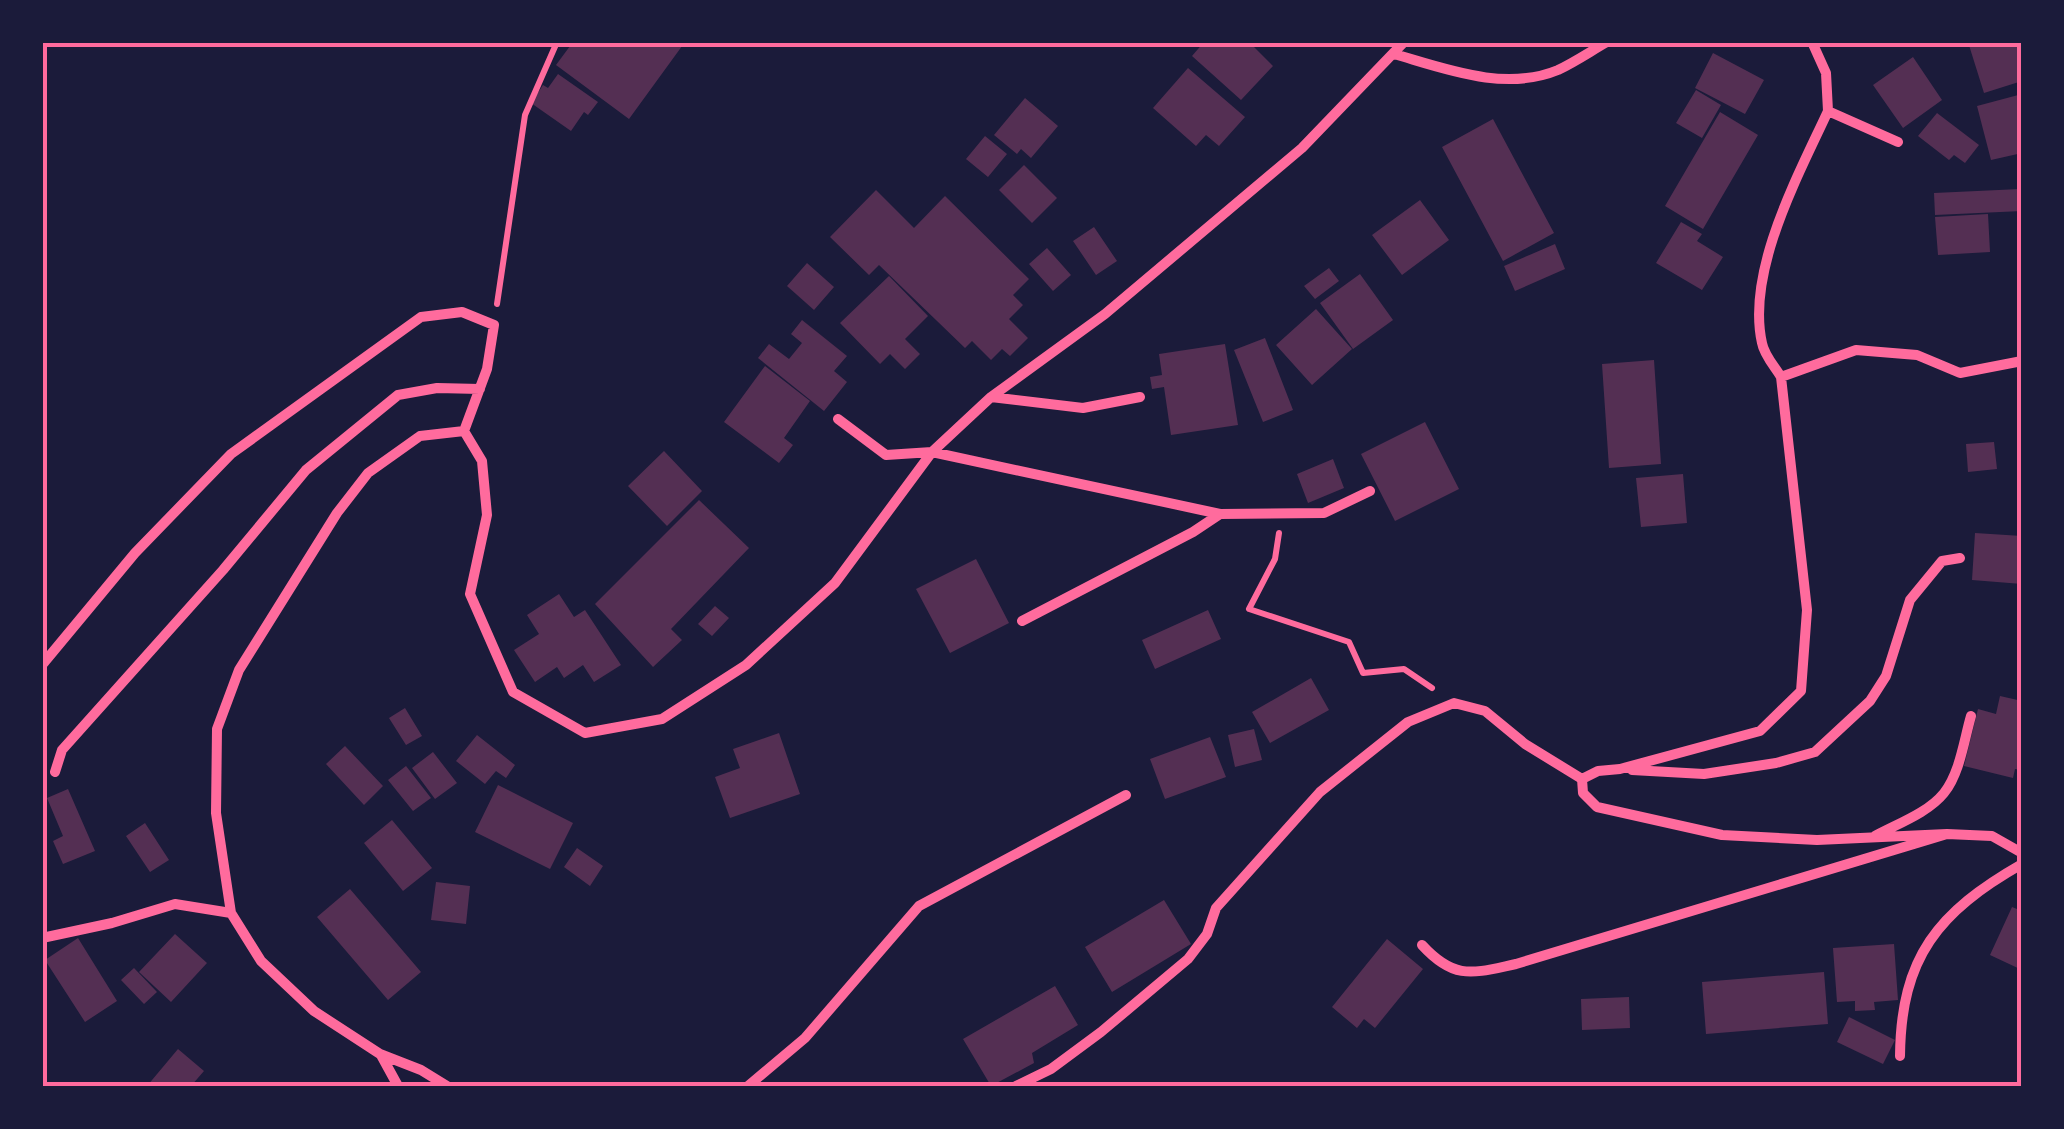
<svg xmlns="http://www.w3.org/2000/svg" width="2064" height="1129" viewBox="0 0 2064 1129" font-family="Jost,sans-serif">
	<style>
		.building { fill: #542f53 }
		.lines { fill: none; stroke-linecap: round; stroke-linejoin: round }
		.path { stroke: #ff6b9d; stroke-width: 6 }
		.minor { stroke: #ff6b9d; stroke-width: 10 }
		.neatline { fill: none; stroke: #ff6b9d; stroke-width: 4 }
	</style>
	<rect width="100%" height="100%" fill="#1b1b3a"/>
	<path class="building" d="M573,42H685L629,119L556,65Z
		M1204,42H1249L1273,66L1241,100L1192,56Z
		M1968,42H2022V81L1984,93Z
		M1713,53L1764,80L1745,114L1695,88Z
		M1913,57L1942,100L1903,128L1873,85Z
		M1188,68L1245,117L1219,146L1206,135L1196,146L1153,108Z
		M558,74L598,102L588,115L584,112L571,131L531,103L543,85L548,88Z
		M1696,90L1721,105L1702,138L1676,123Z
		M2022,94V153L1991,160L1977,106Z
		M1025,98L1058,126L1031,158L1021,149L1017,154L994,135Z
		M1720,112L1758,135L1703,229L1665,206Z
		M1937,113L1979,145L1965,163L1954,155L1949,160L1918,136Z
		M1493,119L1554,233L1503,261L1442,147Z
		M985,136L1007,154L988,177L966,159Z
		M1024,165L1057,198L1032,223L999,190Z
		M2020,189L2022,211L1935,215L1934,193Z
		M876,190L914,228L945,196L1029,279L1013,295L1023,305L1009,319L1028,338L1010,356L1002,349L991,360L972,341L965,348L879,265L869,275L830,237Z
		M1420,200L1449,240L1402,275L1372,235Z
		M1988,214L1990,252L1938,255L1935,217Z
		M1681,222L1702,234L1697,241L1723,257L1702,290L1656,263Z
		M1094,227L1117,261L1096,275L1073,241Z
		M1555,244L1565,269L1515,291L1504,266Z
		M1047,248L1071,275L1053,291L1029,264Z
		M807,263L834,287L814,310L787,286Z
		M1329,268L1339,281L1315,299L1304,286Z
		M1360,274L1393,320L1353,349L1320,303Z
		M889,276L928,316L905,339L920,354L905,369L890,354L880,364L840,323Z
		M1316,309L1352,349L1312,385L1276,345Z
		M802,320L847,356L834,371L847,382L824,411L758,358L769,344L789,359L802,343L791,334Z
		M1265,338L1293,410L1263,422L1234,350Z
		M1225,344L1238,425L1171,435L1164,387L1152,389L1150,377L1162,375L1159,354Z
		M1654,360L1661,464L1609,468L1602,364Z
		M765,366L810,401L784,438L793,445L779,463L724,422Z
		M1425,422L1459,489L1395,521L1361,454Z
		M1994,442L1997,469L1968,472L1966,444Z
		M664,451L702,491L667,526L628,486Z
		M1333,459L1344,488L1308,503L1297,474Z
		M1683,474L1687,523L1641,527L1636,478Z
		M699,500L749,548L671,629L682,640L653,667L595,604Z
		M1975,533L2022,536V584L1972,580Z
		M976,559L1009,623L950,653L916,589Z
		M559,594L574,617L585,610L621,665L594,682L583,665L564,678L557,667L535,682L514,650L539,634L527,615Z
		M715,606L729,618L712,636L698,624Z
		M1208,610L1221,639L1155,669L1142,640Z
		M1311,678L1329,710L1270,743L1252,712Z
		M2000,696L2022,701V770L2015,769L2013,778L1964,766L1978,709L1996,714Z
		M405,708L422,736L406,745L389,718Z
		M1254,729L1262,760L1235,767L1228,735Z
		M779,733L800,794L730,818L715,777L740,768L733,749Z
		M477,735L515,765L506,778L496,771L485,784L456,761Z
		M1210,737L1226,777L1165,799L1150,759Z
		M345,746L383,786L364,805L326,764Z
		M433,752L457,783L435,799L412,768Z
		M406,766L431,798L413,811L388,780Z
		M498,785L573,823L550,869L475,832Z
		M68,789L95,851L63,864L53,841L63,836L47,798Z
		M392,820L432,868L403,891L364,843Z
		M145,823L169,860L150,872L126,836Z
		M577,848L603,866L590,886L564,867Z
		M436,882L470,886L466,924L431,920Z
		M350,889L421,972L388,1000L317,917Z
		M1164,900L1191,944L1112,992L1085,947Z
		M2012,907L2022,911V970L1990,955Z
		M175,934L207,963L171,1002L139,972Z
		M78,938L117,1001L85,1022L45,960Z
		M1387,939L1423,969L1375,1028L1364,1019L1357,1028L1332,1007Z
		M1894,944L1898,1000L1874,1002L1875,1010L1855,1011V1001L1837,1002L1833,948Z
		M134,968L157,992L144,1004L121,980Z
		M1824,972L1828,1024L1706,1034L1702,982Z
		M1055,986L1078,1025L1032,1053L1034,1063L991,1086L963,1039Z
		M1629,997L1630,1028L1582,1030L1581,999Z
		M1849,1017L1895,1040L1883,1064L1837,1042Z
		M178,1049L204,1071L191,1086H147Z"/>
	<g class="lines">
		<path class="path" d="M497,304L525,115L557,42
			M1279,533L1275,559L1249,609L1349,642L1363,673L1404,669L1432,688"/>
		<path class="minor" d="M1812,42L1826,73L1828,111
			M1394,54C1446,69 1505,92 1558,70C1575,62 1591,51 1607,42
			M1781,377L1856,350L1917,355L1960,373L2022,361
			M991,397L1083,408L1140,397
			M838,419L886,455L932,452L1220,514L1324,513L1370,491
			M1022,621L1193,532L1220,514
			M42,665L135,553L231,454L421,317L462,312L494,325L487,369L464,431
			M1632,770L1704,774L1776,763L1815,752L1870,701L1886,676L1910,600L1942,561L1960,558
			M55,772L62,750L223,570L306,470L398,395L437,388L480,389
			M1582,779L1598,771L1620,769L1760,731L1801,691L1807,610L1781,377C1775,367 1764,355 1762,343C1746,271 1798,176 1828,111L1898,142
			M1582,779L1583,793L1597,807L1722,835L1817,840L1947,834L1992,836L2022,853
			M1875,836C1897,824 1928,813 1944,793C1960,773 1964,740 1971,716
			M42,938L112,923L175,904L231,913
			M1422,945C1455,981 1473,973 1516,964L1947,834
			M381,1055L398,1086
			M1900,1056C1901,957 1938,912 2022,864
			M447,1086L421,1070L380,1054L314,1011L261,961L231,913L216,813L217,729L239,670L337,513L368,473L420,436L464,431L482,461L487,515L470,594L513,692L585,733L662,719L746,665L835,583L932,452L991,397L1105,314L1302,148L1404,42
			M748,1086L805,1038L919,906L1126,795
			M1016,1086L1051,1069L1101,1032L1188,959L1207,934L1216,908L1320,792L1408,722L1454,703L1485,711L1525,744L1582,779"/>
	</g>
	<rect width="2064" height="1129" fill="none" stroke="#1b1b3a" stroke-width="90"/>
	<rect x="45" y="45" width="1974" height="1039" class="neatline"/>
</svg>
